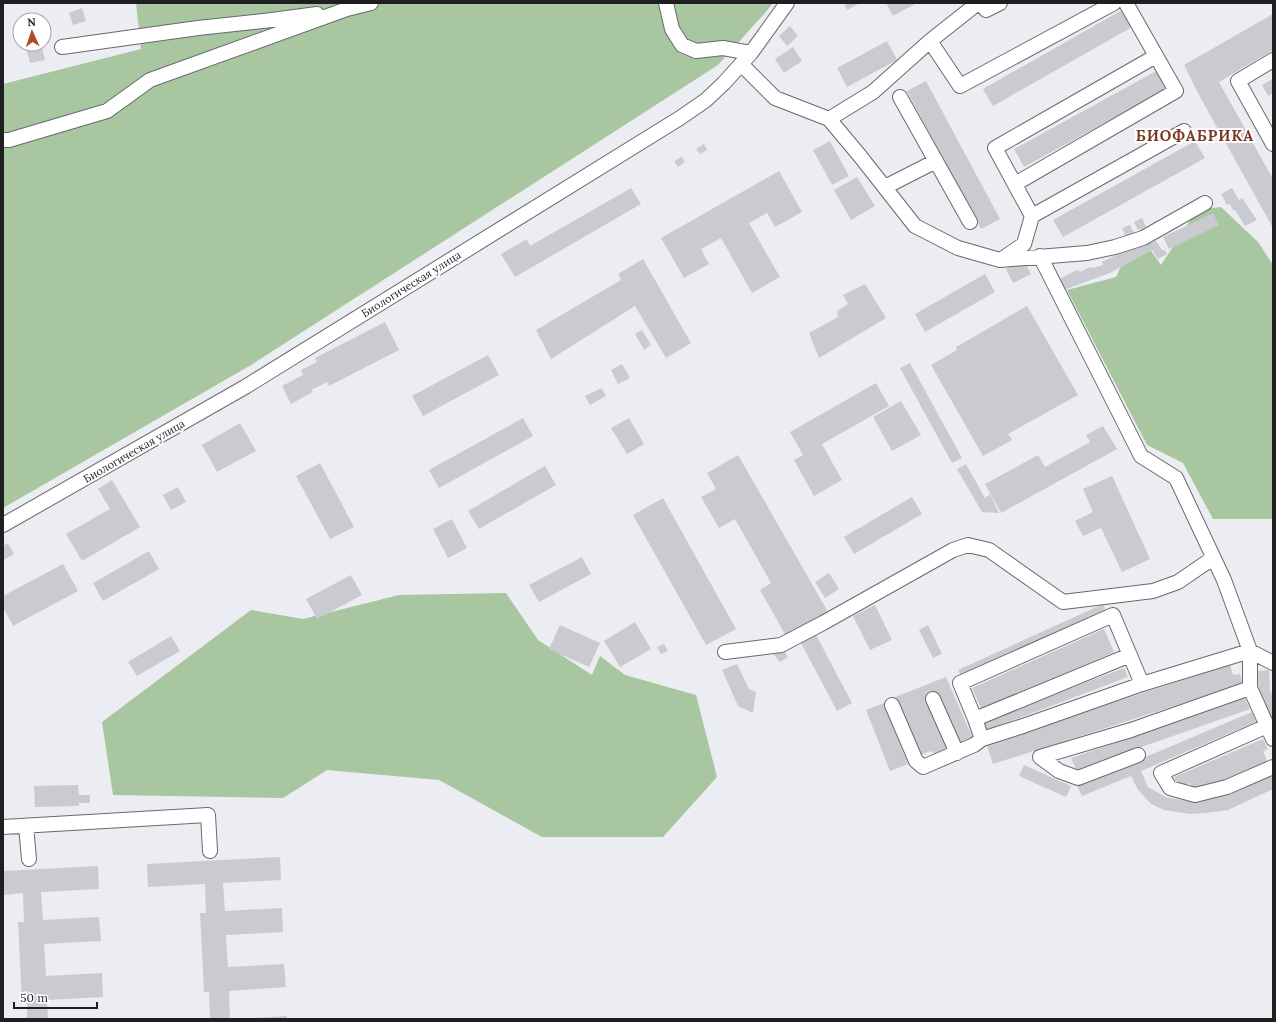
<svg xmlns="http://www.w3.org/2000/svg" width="1276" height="1022" viewBox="0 0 1276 1022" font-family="Lora,serif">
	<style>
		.green { fill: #a8c69f }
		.building { fill: #cacbd0 }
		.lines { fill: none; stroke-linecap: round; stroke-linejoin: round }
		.minor-casing { stroke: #68696d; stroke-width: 16 }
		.minor { stroke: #fff; stroke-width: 14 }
		.labels { text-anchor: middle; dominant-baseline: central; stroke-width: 4; stroke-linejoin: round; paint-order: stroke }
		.street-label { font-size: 11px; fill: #1f1f21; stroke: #fff }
		.district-label { font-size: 15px; font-weight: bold; letter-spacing: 1px; fill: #7b3721; stroke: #fff }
	</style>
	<rect width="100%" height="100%" fill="#ebedf2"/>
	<path class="green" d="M136,3H773L765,13L718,65L251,365L3,508V84L141,49Z
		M1221,207L1258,242L1273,265V519H1213L1183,463L1147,445L1067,290L1116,277L1124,260L1147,245L1161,265L1197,210Z
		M506,593L538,640L592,675L600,656L625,675L696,695L717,777L663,837H542L439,780L327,770L283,798L113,795L102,722L251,610L303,619L399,595Z"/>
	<path class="building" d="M844,3H860L847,10Z
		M886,3H917L893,16Z
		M82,8L86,21L73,25L69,13Z
		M1122,10L1132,27L993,106L983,89Z
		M1273,14V50L1219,82L1273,179V228L1199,95L1184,65Z
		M790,26L798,36L787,46L779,36Z
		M887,41L897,60L847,87L837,68Z
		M42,47L45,60L30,63L27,51Z
		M793,47L802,61L784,73L775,59Z
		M1158,70L1168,88L1024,167L1014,149Z
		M1273,79V93L1268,96L1262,85Z
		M926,81L1000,219L981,229L907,91Z
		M830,141L849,176L832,185L813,150Z
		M1195,141L1205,158L1063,237L1053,220Z
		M704,144L707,150L700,154L696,149Z
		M682,157L685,162L678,167L674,161Z
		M779,171L802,212L775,227L767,213L749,223L780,277L752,293L721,238L701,249L709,264L684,278L661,238Z
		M857,177L875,206L851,220L834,190Z
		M631,188L641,204L515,277L501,254L527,239L530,246Z
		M1232,188L1239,200L1242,198L1257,220L1245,226L1235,210H1233L1230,204L1227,205L1221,194Z
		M1213,213L1219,225L1169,249L1163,237Z
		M1142,218L1146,227L1138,230L1134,222Z
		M1130,225L1134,233L1126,237L1122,228Z
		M1149,239L1151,243L1156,241L1162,250H1165L1167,254L1158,259L1152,250L1110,273L1064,290L1059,279L1077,270L1080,272L1090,267L1092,268L1103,265L1102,262Z
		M643,259L691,343L666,358L635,306L551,359L536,330L621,280L618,274Z
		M1024,260L1031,274L1013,283L1006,269Z
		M985,274L995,292L925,332L915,314Z
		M865,284L886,318L819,358L809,333L838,317L837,311L848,304L843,295Z
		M1027,306L1078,395L1008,434L1012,440L983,456L931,365L957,350L956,347Z
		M385,322L399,350L329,386L327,382L311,390L313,392L291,404L282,386L303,375L301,370L317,362L315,358Z
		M642,330L651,345L644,350L635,334Z
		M488,355L499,375L423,416L412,396Z
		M910,363L962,458L952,463L900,368Z
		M622,364L630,378L618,384L611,370Z
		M876,383L889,406L822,444L842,480L814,496L794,460L803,455L790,432Z
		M602,388L606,396L590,405L585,396Z
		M901,401L921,435L892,451L873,417Z
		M523,418L533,436L439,488L429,470Z
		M629,418L644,444L627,454L611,428Z
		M240,423L256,451L217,472L202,445Z
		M1103,426L1117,449L1001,513L985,484L1038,455L1045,467L1090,442L1086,435Z
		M738,455L828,612L786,636L760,590L771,583L735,519L719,528L701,497L716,489L707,473Z
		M320,463L354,527L330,539L296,476Z
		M966,464L985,498L990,494L999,513L982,512L957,469Z
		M545,466L556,485L479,529L468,511Z
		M1112,476L1150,559L1122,572L1101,528L1083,536L1075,521L1093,512L1083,489Z
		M112,480L140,527L82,561L66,534L110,509L98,489Z
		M178,487L186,502L171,510L163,495Z
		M912,497L922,514L854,554L844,537Z
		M663,498L736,629L706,645L633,515Z
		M452,519L467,548L448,558L433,529Z
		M8,543L14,554L3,560V546Z
		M149,551L159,569L103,601L93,583Z
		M582,557L591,574L539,602L529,585Z
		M63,564L78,591L13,626L3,607V596Z
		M829,573L839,589L825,598L815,582Z
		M351,575L362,595L317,619L306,599Z
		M1103,604L1106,612L962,677L958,670Z
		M875,605L892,640L870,650L853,616Z
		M635,622L651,649L620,667L604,641Z
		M560,625L600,643L589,667L549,649Z
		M928,625L942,654L933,658L919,630Z
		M1104,629L1114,652L982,710L972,688Z
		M816,635L852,703L837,711L801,643Z
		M171,636L180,651L137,676L128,662Z
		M664,644L668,651L661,654L657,647Z
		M783,649L788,657L780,662L774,655Z
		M737,664L749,689L756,692L753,713L738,706L722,670Z
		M1230,665L1233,675L1240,674L1243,684L993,764L986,743Z
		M1124,668L1128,677L985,731L982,722Z
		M1269,670L1270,690L1273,697V723L1259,695L1258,671Z
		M946,677L973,739L959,746L936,692L926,697L948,748L935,754L931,751L918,756L895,697Z
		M1245,698L1250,709L1076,770L1071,758Z
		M884,703L908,764L890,771L866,710Z
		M1252,712L1256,722L1141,771L1148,787L1166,797L1188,801L1228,795L1273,775V789L1228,810L1206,813L1190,814L1164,810L1151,804L1138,790L1131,776L1082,796L1077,786Z
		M1263,739L1268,749L1263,751L1268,763L1213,786L1194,789L1190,783L1179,788L1174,777Z
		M1024,765L1071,786L1066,797L1019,776Z
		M78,785L79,795H90V803H79V806L35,807L34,786Z
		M280,857L281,880L223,883L225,911L282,908L283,932L226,935L228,967L284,964L286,987L229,991L230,1019H210L209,992H204L200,913H206L205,884L148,887L147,864Z
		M98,866L99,889L41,892L43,920L99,917L101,941L44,944L46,976L102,973L103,997L47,1000L48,1019H27V1001H22L18,922H24L23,893L3,895V871Z
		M287,1016V1019H253V1018Z"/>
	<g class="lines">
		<g class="minor-casing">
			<path id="minor" d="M666,3L672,29L682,45L696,51L723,48L751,53
				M980,3L986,10L1000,3
				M930,41L978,3
				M62,47L198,28L272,20L317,14
				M1273,60L1238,81L1273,144
				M741,64L775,98L829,119L860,156L915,226L958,248L1000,260L1087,253L1115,247L1143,238L1205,203
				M900,97L970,222
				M829,119L873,92L930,41L960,86L1114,3
				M3,140H9L107,111L150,80L347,9L371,3
				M1015,184L1176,91L1126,3
				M885,187L936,161
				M1032,216L995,148L1156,56
				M1040,256L1141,456L1176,478L1224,580L1250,651V688L1273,739
				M1002,259L1024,244L1032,216L1184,131
				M3,525L245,387L680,118L706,100L724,83L751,53L787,3
				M725,652L781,645L823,623L953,550L968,545L989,550L1063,602L1153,591L1178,582L1213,558
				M933,699L957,753
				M892,705L916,761L923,767L974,745L982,739L1023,726L1142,684L1250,651L1273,663
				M975,719L1130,655
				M1267,726L1161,773L1170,788L1195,795L1227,787L1273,767
				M982,739L975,719L960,683L1113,615L1142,684
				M1138,755L1078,778L1059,771L1040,757L1131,730L1250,688
				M26,826L29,859
				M3,827L208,815L210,851"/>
		</g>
		<use href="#minor" class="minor"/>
	</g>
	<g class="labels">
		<g class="street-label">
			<text transform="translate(411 284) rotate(-32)">Биологическая улица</text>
			<text transform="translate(134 451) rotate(-30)">Биологическая улица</text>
		</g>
		<g class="district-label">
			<text x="1195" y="135">БИОФАБРИКА</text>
		</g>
	</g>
	<rect width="1276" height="1022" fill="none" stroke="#1f1f21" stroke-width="8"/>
	<g transform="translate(32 32) rotate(357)"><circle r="19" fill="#ffffff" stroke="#a5a5a6"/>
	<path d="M0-3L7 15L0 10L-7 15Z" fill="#b24a27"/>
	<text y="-6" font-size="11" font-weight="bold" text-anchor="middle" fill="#1f1f21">N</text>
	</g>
	<path d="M14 1002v6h83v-6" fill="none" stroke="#1f1f21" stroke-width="2"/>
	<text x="20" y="1002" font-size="12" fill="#1f1f21" stroke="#ffffff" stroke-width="3" paint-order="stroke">50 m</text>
</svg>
